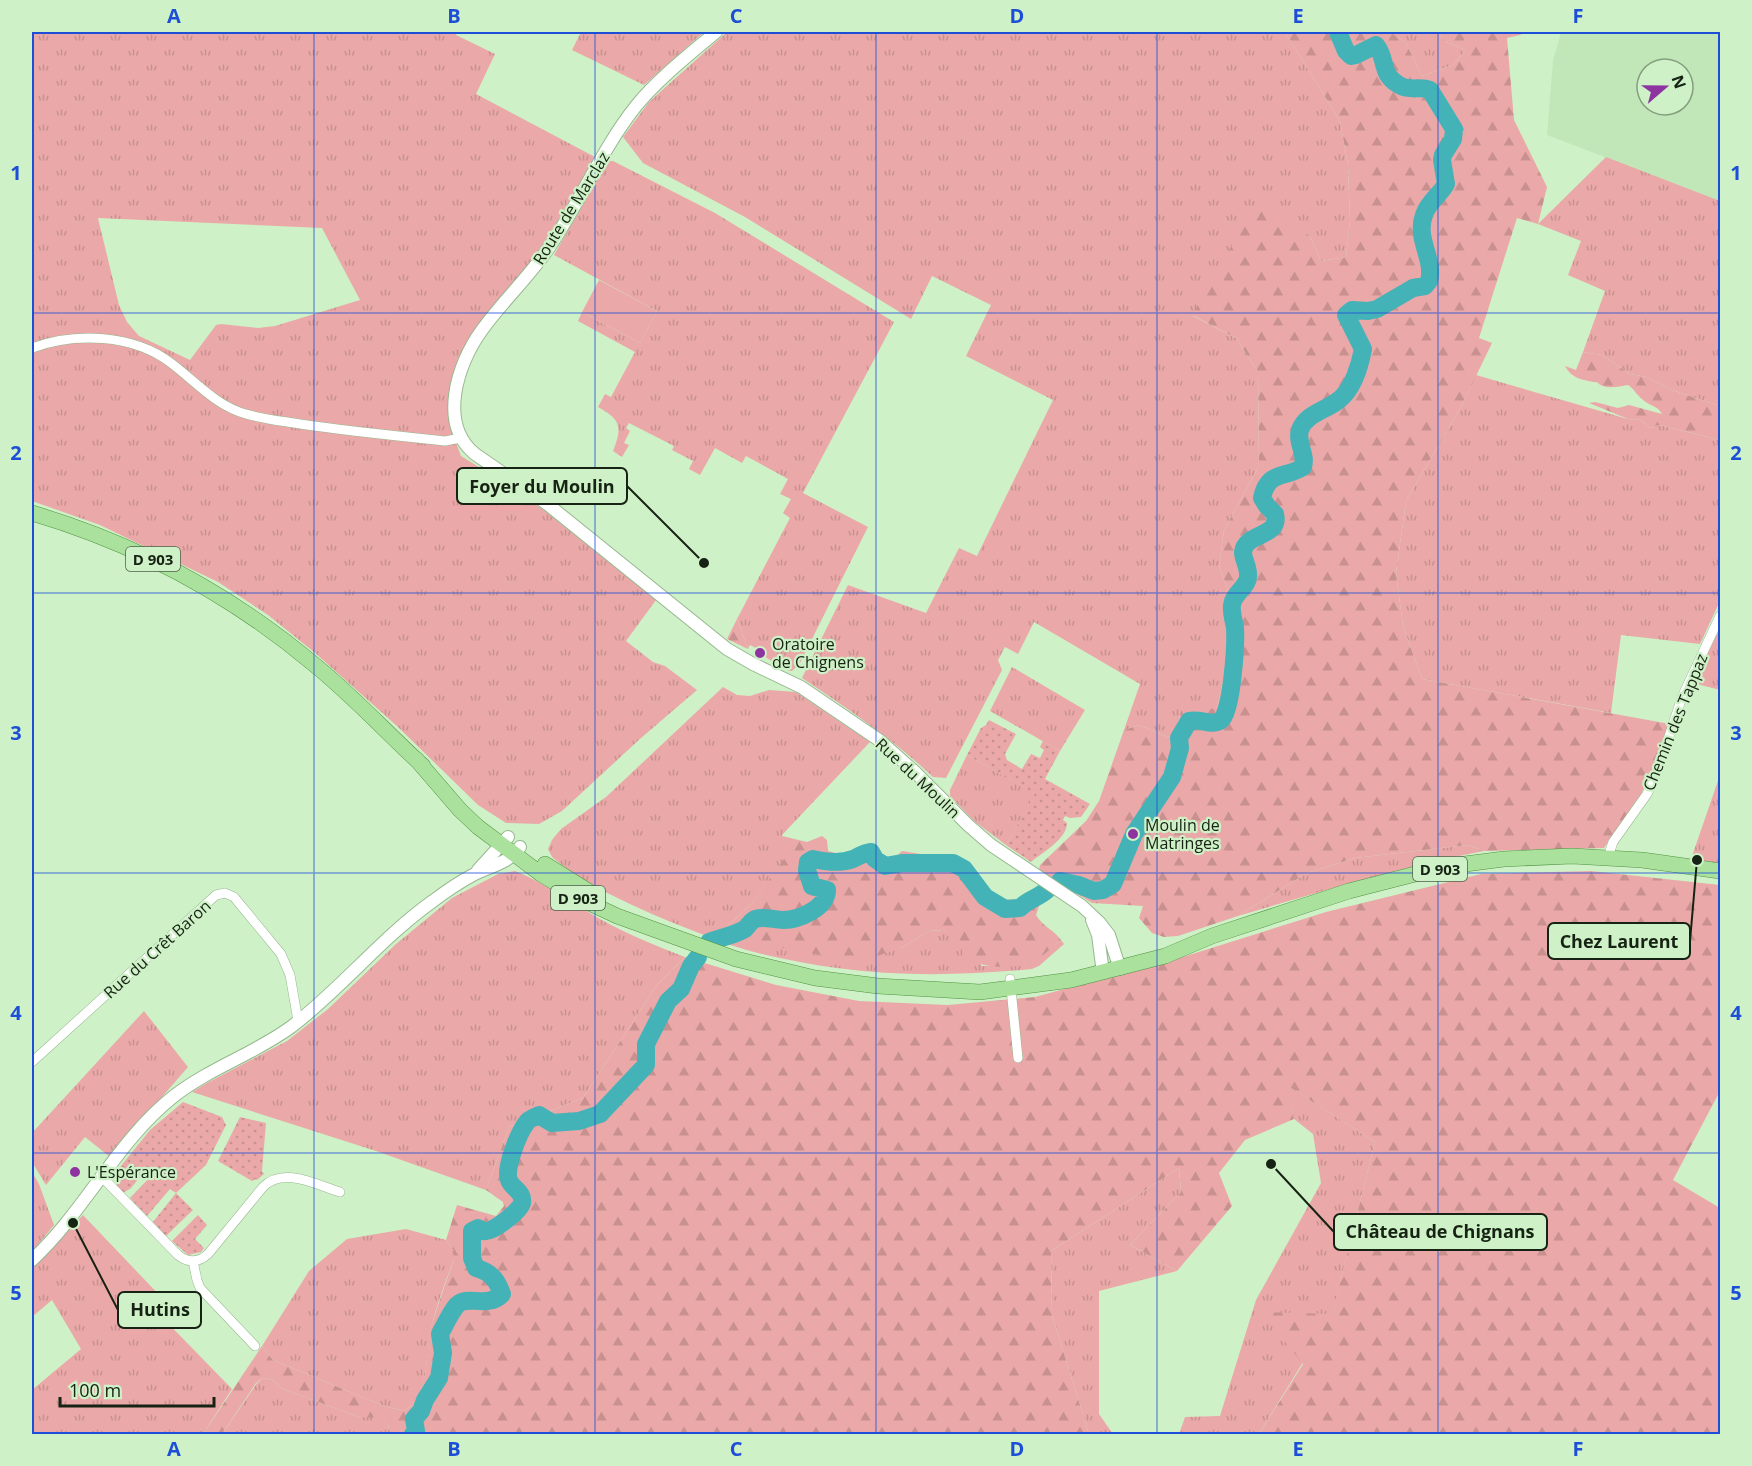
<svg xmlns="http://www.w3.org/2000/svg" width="1752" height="1466" viewBox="0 0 1752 1466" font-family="'Open Sans',sans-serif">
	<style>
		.built { fill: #c1e7b8; fill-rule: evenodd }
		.grass { fill: url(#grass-tufts); fill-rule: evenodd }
		.forest { fill: url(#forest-firs) }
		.park { fill: #eaa9a8 }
		.garden { fill: url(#garden-dots) }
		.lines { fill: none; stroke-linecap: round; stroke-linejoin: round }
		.river { stroke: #44b3b8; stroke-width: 18 }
		.minor-casing { stroke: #97b890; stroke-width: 10 }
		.tertiary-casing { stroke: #97b890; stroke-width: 14 }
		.primary-casing { stroke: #519242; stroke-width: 16 }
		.minor { stroke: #fff; stroke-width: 9 }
		.tertiary { stroke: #fff; stroke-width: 12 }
		.primary { stroke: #aae29d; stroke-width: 15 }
		.grid { fill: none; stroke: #1d4ed8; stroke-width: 1.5; stroke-opacity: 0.55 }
		.poi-dot { fill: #8d34a0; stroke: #cff1c7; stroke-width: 2 }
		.labels { text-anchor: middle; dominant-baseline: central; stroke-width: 4.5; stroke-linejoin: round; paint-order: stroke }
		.shield { fill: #cff1c7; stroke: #4e6049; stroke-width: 1.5 }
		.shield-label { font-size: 15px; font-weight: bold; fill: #162213 }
		.street-label { font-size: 16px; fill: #162213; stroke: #cff1c7 }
		.poi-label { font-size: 16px; fill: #162213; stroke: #cff1c7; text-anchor: start }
		.leader { fill: none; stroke: #162213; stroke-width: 2 }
		.callout-dot { fill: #162213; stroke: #cff1c7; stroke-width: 2 }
		.callout { fill: #cff1c7; stroke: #162213; stroke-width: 2 }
		.callout-label { font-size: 18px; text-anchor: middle; font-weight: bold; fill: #162213 }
		.neatline { fill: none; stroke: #1d4ed8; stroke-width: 2 }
		.grid-label { font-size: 20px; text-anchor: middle; font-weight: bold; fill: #1d4ed8 }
	</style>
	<defs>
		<pattern id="grass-tufts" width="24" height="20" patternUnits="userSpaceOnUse" patternTransform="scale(1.5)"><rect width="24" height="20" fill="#eaa9a8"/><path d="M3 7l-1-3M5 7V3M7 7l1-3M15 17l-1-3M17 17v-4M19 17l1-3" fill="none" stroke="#c89190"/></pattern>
		<pattern id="forest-firs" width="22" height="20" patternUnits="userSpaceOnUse" patternTransform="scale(1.5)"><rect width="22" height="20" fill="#eaa9a8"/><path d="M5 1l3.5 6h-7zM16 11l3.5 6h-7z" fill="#c89190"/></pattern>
		<pattern id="garden-dots" width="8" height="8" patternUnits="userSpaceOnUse" patternTransform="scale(1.5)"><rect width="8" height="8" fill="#eaa9a8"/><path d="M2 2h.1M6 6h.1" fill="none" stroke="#c89190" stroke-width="1.8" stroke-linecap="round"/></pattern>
	</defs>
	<rect width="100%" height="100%" fill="#cff1c7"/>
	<path class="built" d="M1561,32H1720V201L1547,135L1553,61ZM1647,69H1683V105H1647Z"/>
	<path class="grass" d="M32,32H457L456,35L495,54L476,94L595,157L533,263L452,385L449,424L461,456L505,483L545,511L656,600L626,641L653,662L665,666L697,690L641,738L562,811L539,824L506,823L478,805L398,727L314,652L268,615L218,582L100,525L32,501ZM98,218L322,228L360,300L275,326L258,328L221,324L216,325L190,360L139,336L127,322L119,305Z
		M581,32H704L644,85L572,50Z
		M727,32H1285L1340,121L1348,165L1350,221L1346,257L1321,261L1310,236L1193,316L1236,338L1258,372L1259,466L1224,530L1219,566L1227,587L1231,642L1217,709L1180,714L1176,734L1168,737L1139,725L1124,730L1140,684L1034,622L1018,654L1005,647L998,660L1002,670L946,778L933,777C893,739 848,709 802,678L848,585L926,613L959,548L977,556L1053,400L966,356L991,305L932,276L911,319L745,217L643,163L623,137L649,102Z
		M1390,32H1438L1446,42L1466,50L1453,65L1422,76L1406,43Z
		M1606,157L1720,201V406L1669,389L1647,377L1630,374L1602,355L1583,352L1605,291L1568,275L1581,241L1538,224Z
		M608,161H613L715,213L894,322L803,493L868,527L800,663L792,671C783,671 770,659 762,655L760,650L750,645L748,649L737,619L790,518L783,513L791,499L780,494L788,479L746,456L742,463L715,448L700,475L689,469L693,461L672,450L674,446L629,423L626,428L630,431L624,443L629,445L622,457L613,451C622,428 622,420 598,407L605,394L611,397L635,352L578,321L582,312L640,343L657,311L554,255Z
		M1476,375L1628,419L1641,420L1650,428L1659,425L1720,440V601L1700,644L1621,635L1611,713L1422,679L1403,626L1396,573L1406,501L1463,403Z
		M1720,628V690L1693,683Z
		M1012,667L1085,710L1060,751L990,711Z
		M723,687L737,695L750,696L769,690L796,692L870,742L782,835L788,855L752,903L721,932L901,948L929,931L944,930L955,937L982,966C1024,966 1027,967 1061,940L1064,944L1039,966L1032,969C968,975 901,977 837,968C813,965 789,960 766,955C733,948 702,934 671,922C630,905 586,885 552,857L548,849L552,840L561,829L606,797Z
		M967,755L1036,794L1006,845L974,821L950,796V790Z
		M1720,775V864L1691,859Z
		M1468,845L1484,851C1400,867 1320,892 1238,916L1307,873L1355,858Z
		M515,871C545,883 572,903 600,919C627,934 656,946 685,957L657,985L583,1098L509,1127L486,1190L376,1151L192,1092L207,1083L287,1041L328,1009L396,944L452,898L498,874Z
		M144,1011L188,1067L110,1157L85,1137L46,1185L32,1162V1133Z
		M1287,1085L1375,1142L1332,1315L1259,1434H1179L1185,1417L1220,1416L1256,1300L1321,1183L1313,1134L1294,1119Z
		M1179,1168L1181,1192L1130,1245L1177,1271L1099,1291V1414L1113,1434H1089L1052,1315L1051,1251Z
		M32,1172L39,1184L54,1225L32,1252Z
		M83,1215L163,1299L156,1311L232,1389L203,1434H32V1390L81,1349L52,1300L32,1317V1268Z
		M406,1229L446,1240L454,1251V1259C446,1281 437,1303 432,1325C425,1352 431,1396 404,1411L384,1406L273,1360L262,1346L309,1271L347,1239Z
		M263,1378L272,1380L283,1389L359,1417L381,1413L389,1427L387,1434H222L257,1383Z"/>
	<path class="forest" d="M1285,32H1390L1406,43L1422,76L1453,65L1466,50L1446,42L1438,32H1526L1520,35L1507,38L1514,120L1547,187L1538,224L1517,218L1479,338L1492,343L1463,403L1406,501L1396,573L1403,626L1422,679L1670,724L1664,745L1641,794L1604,848L1484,851L1468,845L1355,858L1307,873L1238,916L1178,936L1164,937L1152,933L1139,918L1143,906L1092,903L1043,873L1039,870L1040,865L1086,821L1099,801L1124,730L1139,725L1168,737L1176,734L1180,714L1188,707L1217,709L1231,642L1227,587L1219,566L1224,530L1259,466L1258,372L1236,338L1192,315L1256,203L1310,236L1321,261L1346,257L1350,221L1348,165L1340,121Z
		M1583,352L1602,355L1630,374L1647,377L1669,389L1720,406V440L1659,425L1650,428L1641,420L1628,419L1589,403L1595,402L1618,408L1629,405L1662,414C1657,405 1649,406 1642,399C1636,394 1634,389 1628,385C1620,386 1611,389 1603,386C1595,383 1602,383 1594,382C1582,380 1571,378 1565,366L1576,370Z
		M737,619L748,649L727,639Z
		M782,836L807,842L822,836L827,840L828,851L847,856L859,847L872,846L891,861L902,851L958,860L969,869L977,885L1000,900L1022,899L1043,888L1049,891L1041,900L1036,915C1043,927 1054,930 1061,940C1052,947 1044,956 1034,961C1012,971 985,967 963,959L962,945L944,930L929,931L901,948L859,962L749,942L721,932L752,903L787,855Z
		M1591,871L1720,885V1091L1673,1180L1720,1208V1434H1259L1303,1364L1261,1312L1332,1314L1375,1142L1288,1086L1294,1119L1245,1140L1219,1173L1232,1206L1177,1271L1130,1245L1181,1192L1179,1168L1051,1251L1052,1315L1089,1434H387L389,1427L381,1414L372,1418L359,1417L283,1389L272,1380L263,1378L256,1383L222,1434H203L262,1346L273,1360L384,1406L404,1411C432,1395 424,1348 433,1321C439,1300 447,1280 454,1259V1251L446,1240L457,1205L496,1216L504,1206L503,1202L486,1190L509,1127L583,1098L657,985L685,957L776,985L859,1001L948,1005L1035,997L1186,956L1326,912L1481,874Z"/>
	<path class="park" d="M599,280L657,311L640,343L582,312Z"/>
	<path class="garden" d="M989,720L1016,734L1005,754L1007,760L1022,769L1031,754L1040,758L1044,750L1040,747L1043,741L1060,751L1045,779L1090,804L1081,817L1070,818L1065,816L1063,820L1067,823C1067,839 1043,852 1031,862L1006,845L1035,794L967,755L981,728L986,725Z
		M183,1102L222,1117L226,1125L206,1165L176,1193L193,1210L166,1236L153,1222L176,1193L170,1189L147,1216L130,1198L154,1173L148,1167L131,1188L123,1193L116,1186L118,1183L112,1177L150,1130Z
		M240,1117L266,1123L262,1171L264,1174L257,1180L256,1179L252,1181L218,1161Z
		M198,1215L207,1225L195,1239L204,1248L201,1252L188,1255L172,1241Z"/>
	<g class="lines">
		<path class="river" d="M1060,881L1079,885L1094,891L1103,890L1113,884L1134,834L1172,777L1180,748L1179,738L1189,721C1200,718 1211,726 1220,721C1232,715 1236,643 1235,628C1234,621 1231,613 1232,605C1233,593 1250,586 1248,574C1248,566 1243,559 1243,552C1245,532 1281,538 1275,514L1267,506L1262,498C1268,470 1284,479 1303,467C1307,454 1296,443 1300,430C1306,413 1328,410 1340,399C1353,388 1360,365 1363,349L1346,315L1352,310L1368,311L1377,309L1413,288L1425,286L1429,281C1435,259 1415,239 1424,215C1428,202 1440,195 1446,184L1442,160L1443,155L1453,139L1454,129L1430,90C1421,86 1411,91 1401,86C1379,75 1388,60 1376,45L1356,55L1351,56L1346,51L1338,32
			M709,942C720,938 735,935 745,929C748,926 751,921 755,919C765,916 774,920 783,920C799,920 827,908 827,890L812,886L807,870L808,862L813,859C826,862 840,864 853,859C860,856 863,853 871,852L875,859L885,866L902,863H953L964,869L985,897L1005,909L1020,908C1027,900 1038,898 1047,890
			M413,1434L416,1431L414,1419L421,1411L425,1400L439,1378L443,1353L440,1334C445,1325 450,1313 457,1305C467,1294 488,1309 502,1294C497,1280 491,1272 476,1268L472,1258V1231L478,1228C481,1230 482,1232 486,1231C494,1231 520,1211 522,1203C524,1191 512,1189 509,1180C504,1169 519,1132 527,1122C529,1119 535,1117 539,1115L552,1123L579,1121L600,1114L646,1065V1044L668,1001L681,989L691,966L698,957"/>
		<g class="minor-casing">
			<path id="minor" d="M32,348C75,332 133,334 171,363C195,381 216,406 246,414C263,419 282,421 300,424C348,431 397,436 445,441L461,438
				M1608,857L1613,842L1647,794L1657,773L1682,697L1720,616
				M1010,979L1018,1058
				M32,1062L216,895L225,893L234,897L281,954L290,975L298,1021
				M102,1177L178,1255C188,1263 198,1263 208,1254L263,1187C283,1166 317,1185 340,1192
				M193,1261L197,1280L200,1288L255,1346"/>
		</g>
		<g class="tertiary-casing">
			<path id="tertiary" d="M716,32C689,55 659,78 636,106C601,150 580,203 548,249C528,278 502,302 482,330C457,364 438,424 475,454L546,503L727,649L753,664L801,687L879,740L915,772L968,825L991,845L1082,906L1099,922L1109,935L1120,969
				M478,870L508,837
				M1092,920L1098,935L1103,973
				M32,1260C85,1211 117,1141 174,1096C210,1068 254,1054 291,1027C341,989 381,938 433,901C445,892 458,883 471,876C489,866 507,865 520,847"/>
		</g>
		<g class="primary-casing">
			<path id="primary" d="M32,513C137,544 232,595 316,666C354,697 387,733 423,766
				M416,759L460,810L478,827L541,874L585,901L617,916L736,959L815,978L878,986L980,992L1071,980L1165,956L1212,936L1349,891L1427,871L1465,864L1504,859L1572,856L1642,860L1720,871
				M545,864L593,894"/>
		</g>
		<use href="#minor" class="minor"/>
		<use href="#tertiary" class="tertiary"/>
		<use href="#primary" class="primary"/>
	</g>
	<path class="grid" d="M314,32V1434M595,32V1434M876,32V1434M1157,32V1434M1438,32V1434M32,313H1720M32,593H1720M32,873H1720M32,1153H1720"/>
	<g class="poi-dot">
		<circle cx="760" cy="653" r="6"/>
		<circle cx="1133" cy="834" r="6"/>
		<circle cx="75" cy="1172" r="6"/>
	</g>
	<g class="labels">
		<g class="shield">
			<rect x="126" y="547" width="54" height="24" rx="4.5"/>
			<rect x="1413" y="857" width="54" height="24" rx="4.5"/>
			<rect x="551" y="886" width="54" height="24" rx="4.5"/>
		</g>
		<g class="shield-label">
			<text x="153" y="559">D 903</text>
			<text x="1440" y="869">D 903</text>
			<text x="578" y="898">D 903</text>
		</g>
		<g class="street-label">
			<text transform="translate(571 208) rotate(-58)">Route de Marclaz</text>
			<text transform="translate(1675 722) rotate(-68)">Chemin des Tappaz</text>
			<text transform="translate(918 778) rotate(43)">Rue du Moulin</text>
			<text transform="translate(157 949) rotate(-42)">Rue du Crêt Baron</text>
		</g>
		<g class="poi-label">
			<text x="772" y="644">Oratoire<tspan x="772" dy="18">de Chignens</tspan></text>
			<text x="1145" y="825">Moulin de<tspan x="1145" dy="18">Matringes</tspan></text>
			<text x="87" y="1172">L'Espérance</text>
		</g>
	</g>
	<path class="leader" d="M704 563L627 486M1697 860L1690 941M1271 1164L1334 1232M73 1223L118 1310"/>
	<g class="callout-dot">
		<circle cx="704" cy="563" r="6"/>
		<circle cx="1697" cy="860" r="6"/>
		<circle cx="1271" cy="1164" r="6"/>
		<circle cx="73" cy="1223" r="6"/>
	</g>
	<g class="callout">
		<rect x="457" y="468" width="170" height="36" rx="6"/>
		<rect x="1548" y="923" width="142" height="36" rx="6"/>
		<rect x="1334" y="1214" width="213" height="36" rx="6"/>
		<rect x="118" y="1292" width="83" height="36" rx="6"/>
	</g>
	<g class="callout-label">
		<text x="542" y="493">Foyer du Moulin</text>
		<text x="1619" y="948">Chez Laurent</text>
		<text x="1440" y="1238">Château de Chignans</text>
		<text x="160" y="1316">Hutins</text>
	</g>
	<rect width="1752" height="1466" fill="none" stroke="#cff1c7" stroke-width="66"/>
	<g transform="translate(1665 87) rotate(70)"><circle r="28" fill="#cff1c7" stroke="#859e7f" stroke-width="1.5"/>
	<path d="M0-4.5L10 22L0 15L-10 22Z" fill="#8d34a0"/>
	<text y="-9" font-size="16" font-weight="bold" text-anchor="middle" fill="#162213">N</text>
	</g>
	<path d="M60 1397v9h154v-9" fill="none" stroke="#162213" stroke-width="3"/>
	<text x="69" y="1397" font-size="18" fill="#162213" stroke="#cff1c7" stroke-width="4.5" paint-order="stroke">100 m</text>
	<rect x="33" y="33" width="1686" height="1400" class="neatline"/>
	<g class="grid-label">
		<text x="174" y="23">A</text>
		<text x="454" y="23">B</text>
		<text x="736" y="23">C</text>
		<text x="1017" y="23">D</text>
		<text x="1298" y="23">E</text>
		<text x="1578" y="23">F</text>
		<text x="16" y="180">1</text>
		<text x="1736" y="180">1</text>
		<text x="16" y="460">2</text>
		<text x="1736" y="460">2</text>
		<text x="16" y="740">3</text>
		<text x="1736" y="740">3</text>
		<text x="16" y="1020">4</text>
		<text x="1736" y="1020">4</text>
		<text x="16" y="1300">5</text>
		<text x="1736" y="1300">5</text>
		<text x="174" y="1456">A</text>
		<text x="454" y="1456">B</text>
		<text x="736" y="1456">C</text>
		<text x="1017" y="1456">D</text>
		<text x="1298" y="1456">E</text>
		<text x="1578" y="1456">F</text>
	</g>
</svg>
